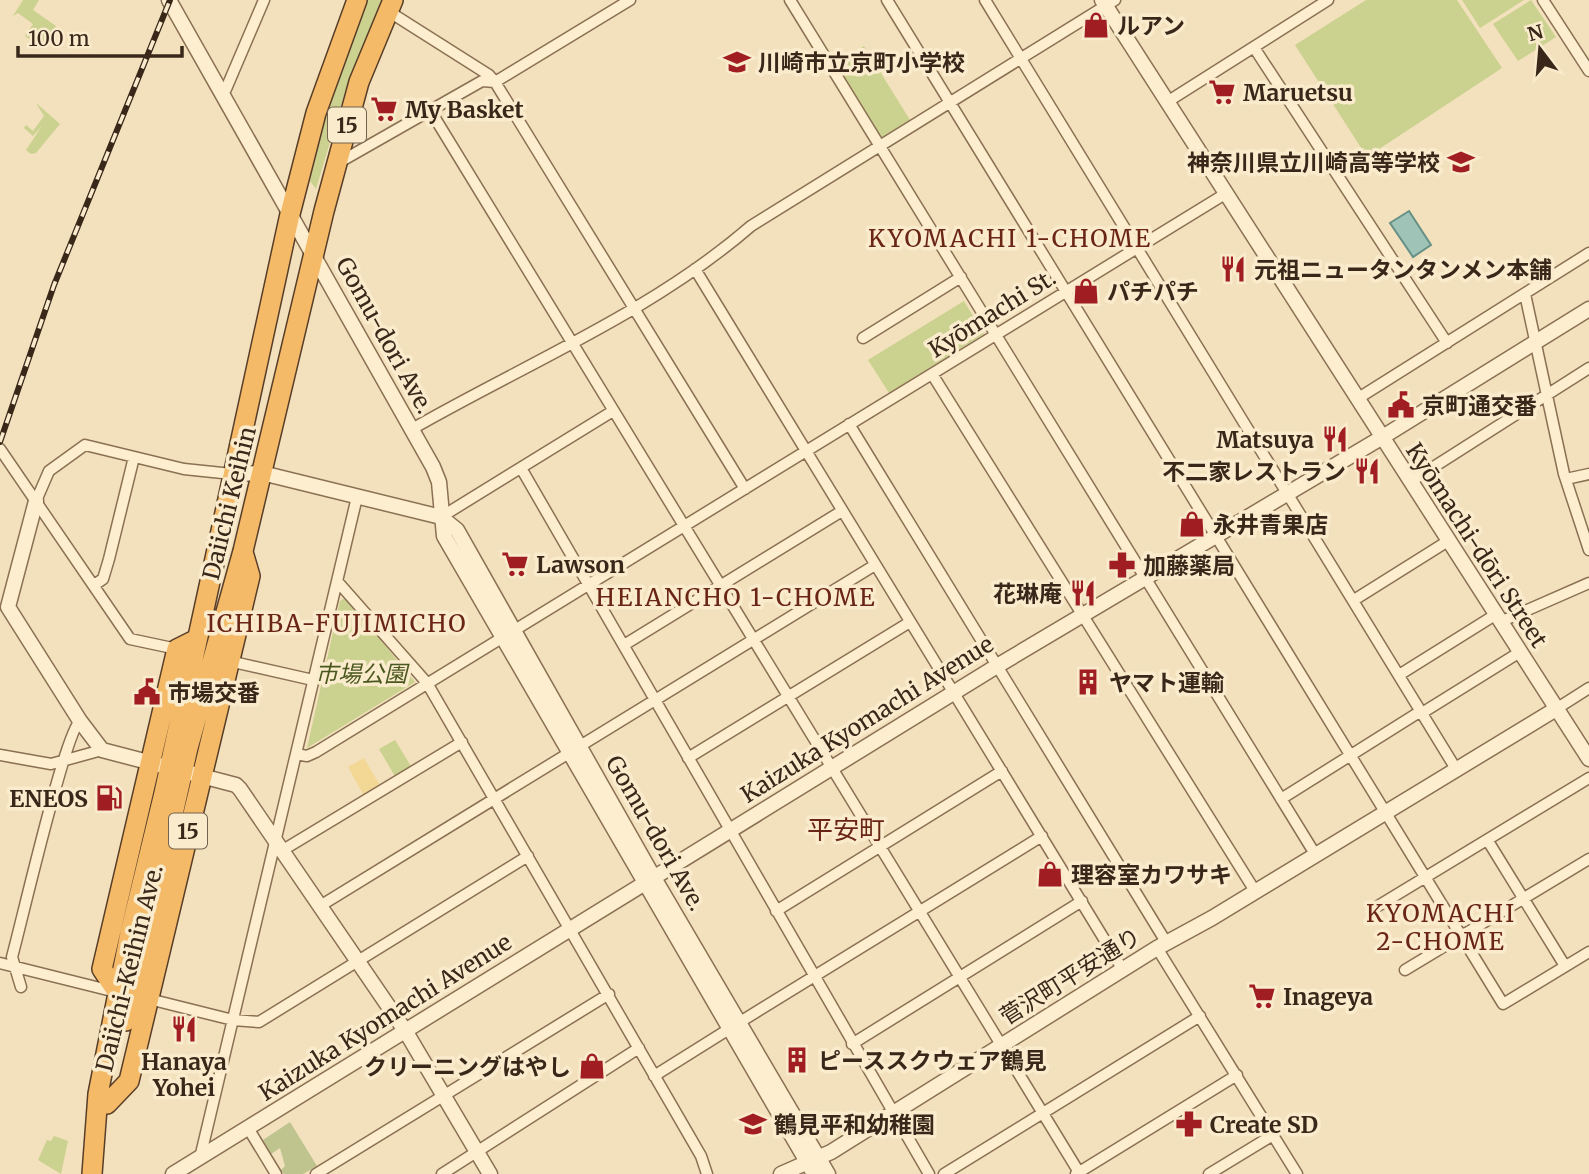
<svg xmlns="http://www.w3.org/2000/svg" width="1589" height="1174" viewBox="0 0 1589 1174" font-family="Merriweather,'Noto Sans JP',serif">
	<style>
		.green { fill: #cbd18f }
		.sand { fill: #f2d795 }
		.cemetery { fill: #bfc48f }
		.water { fill: #a0c3b8; stroke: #679186; stroke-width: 2 }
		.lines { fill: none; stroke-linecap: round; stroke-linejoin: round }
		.minor-casing { stroke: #8b7053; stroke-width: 13 }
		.tertiary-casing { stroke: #8b7053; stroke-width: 17 }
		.trunk-casing { stroke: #583e29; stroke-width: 22 }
		.minor { stroke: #fceecf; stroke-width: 10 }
		.tertiary { stroke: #fceecf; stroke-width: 14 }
		.trunk { stroke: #f4ba68; stroke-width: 19 }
		.rail-casing { stroke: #39281a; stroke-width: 6 }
		.rail { stroke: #f9ebcc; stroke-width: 3.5; stroke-dasharray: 10; stroke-linecap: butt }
		.labels { text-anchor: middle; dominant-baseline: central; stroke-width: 7; stroke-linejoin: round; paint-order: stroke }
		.shield { fill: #f9ebcc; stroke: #73624f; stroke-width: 2 }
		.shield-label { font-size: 21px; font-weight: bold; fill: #39281a }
		.poi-label { font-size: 23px; font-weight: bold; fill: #39281a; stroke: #f9ebcc; text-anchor: start }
		.street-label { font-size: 23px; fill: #39281a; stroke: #f9ebcc }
		.park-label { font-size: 23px; font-style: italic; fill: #4a571e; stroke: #f9ebcc }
		.neighbourhood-label { font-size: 24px; letter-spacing: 2px; fill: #6a2515; stroke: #f9ebcc }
		.quarter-label { font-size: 26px; fill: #6a2515; stroke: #f9ebcc }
	</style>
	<rect width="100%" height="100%" fill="#f2e1bc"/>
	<path class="green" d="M23,0H39L33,10L56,26L40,47L25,36L33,24L18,13L13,16Z
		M368,0H384L345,92L316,189L310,181C325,119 340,57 368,0Z
		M1366,0H1457L1502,68L1367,157L1295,45Z
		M1462,0H1524L1480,28Z
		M1531,0L1556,37L1518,61L1493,24Z
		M864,46L910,120L882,138L836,64Z
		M36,103L60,124L36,153L31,154L26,150L42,126L33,136L24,128L26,125L33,131L44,116Z
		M964,301L984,334L889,393L868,360Z
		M343,599H347L415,682L307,748L340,601Z
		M395,740L412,768L396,778L379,749Z
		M54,1136L68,1141L61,1174L38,1160L47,1140L51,1141Z"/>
	<path class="sand" d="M364,758L381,787L364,796L348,767Z"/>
	<path class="cemetery" d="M290,1122L317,1166L303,1174H284L281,1170L285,1166L280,1148L271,1154L263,1140Z"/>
	<path class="water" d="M1409,211L1431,245L1413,257L1390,223Z"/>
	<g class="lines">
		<g class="minor-casing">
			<path id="minor" d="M790,0L1315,854
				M887,0L1503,1004L1589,952
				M985,0L1456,769
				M1543,0L1589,71
				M388,11L489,75L495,82L745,489
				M1255,49L1447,343
				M221,93L226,89L264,0
				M1167,102L1328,0
				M430,110L1080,1174
				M338,163L482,81L495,82L630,0
				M695,269L1123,970
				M1525,294L1564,474L1589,550
				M863,338L961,277
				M932,374L1255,891
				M1357,399L1589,253
				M849,424L1166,942
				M412,429C525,364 652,312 751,226L1115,0
				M0,449L130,639L177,649
				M521,468L929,1174
				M1566,479L1589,474
				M1410,482L1589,368
				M36,501L49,471L85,445L184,469L232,474
				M441,517L613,411
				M337,581L427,683L701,1156L707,1174
				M94,585L103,579L109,559L134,457
				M1354,600L1448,541
				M1500,622L1589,583
				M624,645L842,511
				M229,661L313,680
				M1399,675L1495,615
				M1556,709L1589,688
				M1422,713L1520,652
				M580,746L875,565
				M296,754L307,756L316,752L1225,194
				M0,755L51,764L102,750
				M688,758L910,622
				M1281,799L1421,711
				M1488,841L1565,966
				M283,850L462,742
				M320,906L569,753
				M1373,909L1589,778
				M776,911L1002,771
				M1157,948L1297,1174
				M0,963L116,992
				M1405,970L1589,859
				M21,987L12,957C21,925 65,732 80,721
				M149,999L233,1020L259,1022L528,856
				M740,1022L1042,836
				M852,1044L1082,901
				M654,1076L729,1029
				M248,1128L276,1174
				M200,1158L357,497
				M316,1174L609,994
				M442,1174L639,1048
				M944,1174L1200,1016
				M1076,1174L1237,1075
				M1209,1174L1273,1135"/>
		</g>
		<g class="tertiary-casing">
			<path id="tertiary" d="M169,0L433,467L439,482L444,536L814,1174
				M1102,0L1589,759
				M232,474L262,473L441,517L457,530L654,878L828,1174
				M36,501L8,607L80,721L102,750L236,785L240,789L406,1032L490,1174
				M173,1174L997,666L1381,438L1589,309
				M781,1174L831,1152L1157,948L1212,918L1556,709"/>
		</g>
		<g class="trunk-casing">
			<path id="trunk" d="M118,993L102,969L177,649L197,639
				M126,1021L188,748L243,551L324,211L359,82L393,0
				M107,1104L129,1081L250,576L243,552
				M92,1174L98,1094L130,933L164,793L290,214L316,113L357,0"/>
		</g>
		<use href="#minor" class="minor"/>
		<use href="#tertiary" class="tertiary"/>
		<use href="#trunk" class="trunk"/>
		<g class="rail-casing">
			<path id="rail" d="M0,442L54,285L170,0"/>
		</g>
		<use href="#rail" class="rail"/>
	</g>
	<defs>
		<g id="shop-bare" transform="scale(2.1)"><path d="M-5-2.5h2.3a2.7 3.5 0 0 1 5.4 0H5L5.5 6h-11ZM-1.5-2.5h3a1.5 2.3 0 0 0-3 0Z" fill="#a01d21" stroke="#f9ebcc" stroke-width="2.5" paint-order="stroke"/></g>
		<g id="school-bare" transform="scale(2.1)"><path d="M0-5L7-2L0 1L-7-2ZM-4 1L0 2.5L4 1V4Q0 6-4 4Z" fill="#a01d21" stroke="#f9ebcc" stroke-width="2.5" paint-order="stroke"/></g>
		<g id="supermarket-bare" transform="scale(2.1)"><path d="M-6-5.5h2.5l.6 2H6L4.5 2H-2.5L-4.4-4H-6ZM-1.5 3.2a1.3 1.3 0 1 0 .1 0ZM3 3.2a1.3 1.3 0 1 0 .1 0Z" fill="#a01d21" stroke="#f9ebcc" stroke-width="2.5" paint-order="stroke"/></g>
		<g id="restaurant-bare" transform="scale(2.1)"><path d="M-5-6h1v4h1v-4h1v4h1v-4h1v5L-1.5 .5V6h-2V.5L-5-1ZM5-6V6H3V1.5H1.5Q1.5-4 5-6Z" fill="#a01d21" stroke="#f9ebcc" stroke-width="2.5" paint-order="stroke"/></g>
		<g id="civic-bare" transform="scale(2.1)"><path d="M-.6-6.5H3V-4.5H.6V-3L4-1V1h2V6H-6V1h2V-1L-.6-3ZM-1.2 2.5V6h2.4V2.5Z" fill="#a01d21" stroke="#f9ebcc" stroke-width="2.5" paint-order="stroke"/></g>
		<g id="pharmacy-bare" transform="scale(2.1)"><path d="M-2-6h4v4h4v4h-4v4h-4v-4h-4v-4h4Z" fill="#a01d21" stroke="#f9ebcc" stroke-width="2.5" paint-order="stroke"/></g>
		<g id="building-bare" transform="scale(2.1)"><path d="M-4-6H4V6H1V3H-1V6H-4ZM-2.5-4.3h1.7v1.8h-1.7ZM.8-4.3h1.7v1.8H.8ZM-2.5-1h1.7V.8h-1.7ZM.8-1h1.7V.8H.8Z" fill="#a01d21" stroke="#f9ebcc" stroke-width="2.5" paint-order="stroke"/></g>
		<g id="fuel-bare" transform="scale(2.1)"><path d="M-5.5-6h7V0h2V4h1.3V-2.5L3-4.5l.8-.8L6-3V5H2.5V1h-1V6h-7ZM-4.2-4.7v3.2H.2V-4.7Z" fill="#a01d21" stroke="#f9ebcc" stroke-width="2.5" paint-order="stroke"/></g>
	</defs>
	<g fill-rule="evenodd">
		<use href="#shop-bare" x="1096" y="25"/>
		<use href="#school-bare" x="737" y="62"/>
		<use href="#supermarket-bare" x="1222" y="92"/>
		<use href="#supermarket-bare" x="384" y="109"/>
		<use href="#school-bare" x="1461" y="162"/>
		<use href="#restaurant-bare" x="1233" y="269"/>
		<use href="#shop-bare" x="1086" y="291"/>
		<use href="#civic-bare" x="1401" y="405"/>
		<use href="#restaurant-bare" x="1335" y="439"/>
		<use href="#restaurant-bare" x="1367" y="471"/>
		<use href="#shop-bare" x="1192" y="524"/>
		<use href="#supermarket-bare" x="515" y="564"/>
		<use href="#pharmacy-bare" x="1122" y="565"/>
		<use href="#restaurant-bare" x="1083" y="593"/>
		<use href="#building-bare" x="1088" y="682"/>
		<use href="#civic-bare" x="147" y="692"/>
		<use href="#fuel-bare" x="109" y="798"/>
		<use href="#shop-bare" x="1050" y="874"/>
		<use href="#supermarket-bare" x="1262" y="996"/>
		<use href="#restaurant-bare" x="184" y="1029"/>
		<use href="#building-bare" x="797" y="1060"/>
		<use href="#shop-bare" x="592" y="1066"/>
		<use href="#school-bare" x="753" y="1124"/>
		<use href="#pharmacy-bare" x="1189" y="1124"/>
	</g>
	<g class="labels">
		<g class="shield">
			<rect x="328" y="107.5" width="38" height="35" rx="5"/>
			<rect x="169" y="813.5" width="38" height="35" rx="5"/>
		</g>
		<g class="shield-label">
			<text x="347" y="125">15</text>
			<text x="188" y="831">15</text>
		</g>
		<g class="poi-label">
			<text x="1117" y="25">ルアン</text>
			<text x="758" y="62">川崎市立京町小学校</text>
			<text x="1243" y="92">Maruetsu</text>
			<text x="405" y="109">My Basket</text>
			<text x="1440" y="162" text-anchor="end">神奈川県立川崎高等学校</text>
			<text x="1254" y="269">元祖ニュータンタンメン本舗</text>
			<text x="1107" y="291">パチパチ</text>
			<text x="1422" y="405">京町通交番</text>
			<text x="1314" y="439" text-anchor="end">Matsuya</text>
			<text x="1346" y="471" text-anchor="end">不二家レストラン</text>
			<text x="1213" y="524">永井青果店</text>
			<text x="536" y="564">Lawson</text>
			<text x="1143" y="565">加藤薬局</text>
			<text x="1062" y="593" text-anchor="end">花琳庵</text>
			<text x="1109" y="682">ヤマト運輸</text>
			<text x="168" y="692">市場交番</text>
			<text x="88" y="798" text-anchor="end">ENEOS</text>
			<text x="1071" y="874">理容室カワサキ</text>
			<text x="1283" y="996">Inageya</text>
			<text x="818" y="1060">ピーススクウェア鶴見</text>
			<text x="184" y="1061" text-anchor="middle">Hanaya<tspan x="184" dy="26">Yohei</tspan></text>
			<text x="571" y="1066" text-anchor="end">クリーニングはやし</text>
			<text x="774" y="1124">鶴見平和幼稚園</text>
			<text x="1210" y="1124">Create SD</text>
		</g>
		<g class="street-label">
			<text transform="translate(992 313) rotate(-32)">Kyōmachi St.</text>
			<text transform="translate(385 335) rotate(61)">Gomu-dori Ave.</text>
			<text transform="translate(229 503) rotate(-76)">Daiichi Keihin</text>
			<text transform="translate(1477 545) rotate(57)">Kyōmachi-dōri Street</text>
			<text transform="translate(867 719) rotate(-32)">Kaizuka Kyomachi Avenue</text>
			<text transform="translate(656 833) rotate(60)">Gomu-dori Ave.</text>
			<text transform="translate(129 968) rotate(-76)">Daiichi-Keihin Ave.</text>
			<text transform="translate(1070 976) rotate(-32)">菅沢町平安通り</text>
			<text transform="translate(385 1017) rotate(-32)">Kaizuka Kyomachi Avenue</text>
		</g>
		<g class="park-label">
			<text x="361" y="673">市場公園</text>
		</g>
		<g class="neighbourhood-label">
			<text x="1010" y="238">KYOMACHI 1-CHOME</text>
			<text x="736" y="597">HEIANCHO 1-CHOME</text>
			<text x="337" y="623">ICHIBA-FUJIMICHO</text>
			<text x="1441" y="913">KYOMACHI<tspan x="1441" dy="28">2-CHOME</tspan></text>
		</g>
		<g class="quarter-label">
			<text x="846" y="829">平安町</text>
		</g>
	</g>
	<g transform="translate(1540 49) rotate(344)" stroke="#f9ebcc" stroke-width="5" paint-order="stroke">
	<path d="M0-5L12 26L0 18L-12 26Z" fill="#39281a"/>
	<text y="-10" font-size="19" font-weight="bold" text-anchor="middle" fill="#39281a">N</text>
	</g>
	<path d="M18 46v10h164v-10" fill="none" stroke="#39281a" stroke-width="3.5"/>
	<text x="28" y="46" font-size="21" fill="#39281a" stroke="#f9ebcc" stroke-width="5" paint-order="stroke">100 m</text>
</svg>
